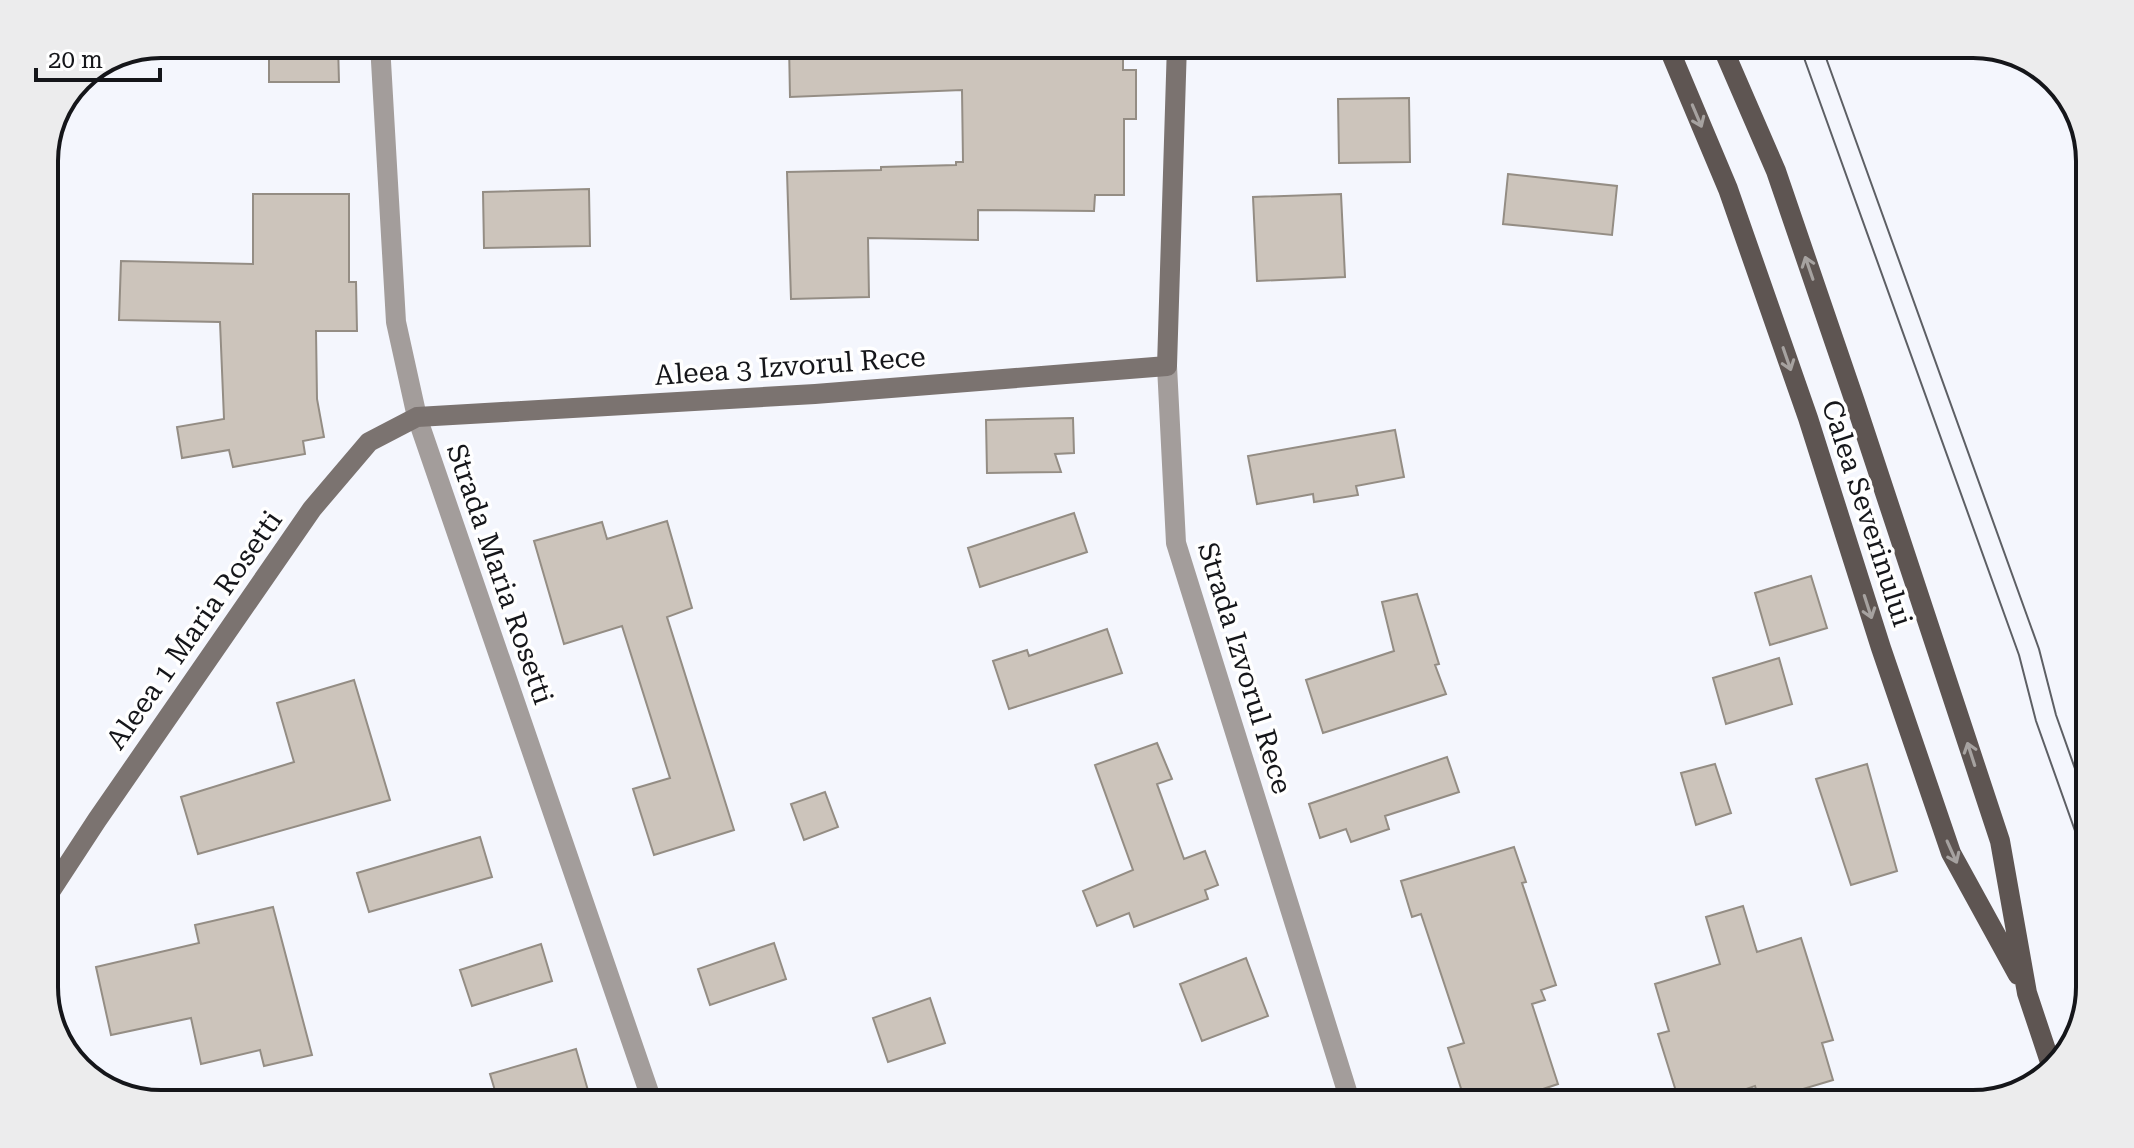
<svg xmlns="http://www.w3.org/2000/svg" width="2134" height="1148" viewBox="0 0 2134 1148" font-family="'Roboto Serif',serif">
	<style>
		.building { fill: #ccc4bb; stroke: #948d84; stroke-width: 2 }
		.lines { fill: none; stroke-linecap: round; stroke-linejoin: round }
		.street { stroke: #a39d9b; stroke-width: 20 }
		.secondary { stroke: #7b7370; stroke-width: 20 }
		.primary { stroke: #5e5552; stroke-width: 20 }
		.tram { stroke: #5d5f64; stroke-width: 2 }
		.oneway { stroke: #a6a2a0 }
		.labels { text-anchor: middle; dominant-baseline: central; stroke-width: 7; stroke-linejoin: round; paint-order: stroke }
		.street-label { font-size: 28px; fill: #15161a; stroke: #fff }
		.rim { fill: none; stroke: #15161a; stroke-width: 4 }
	</style>
	<rect width="100%" height="100%" fill="#f4f6fd"/>
	<path class="building" d="M269,44H338L339,82H269Z
		M789,44H1123V70H1136V119H1124V195H1095L1094,211L978,210V240L868,238L869,297L791,299L787,172L881,170V167L956,165V162H963L962,90L790,97Z
		M1409,98L1410,162L1339,163L1338,99Z
		M1508,174L1617,186L1612,235L1503,224Z
		M589,189L590,246L484,248L483,192Z
		M253,194H349V282H356L357,331H316L317,399L324,437L303,441L305,454L233,467L229,450L182,458L177,427L224,419L220,322L119,320L121,261L253,264Z
		M1341,194L1345,277L1257,281L1253,197Z
		M1073,418L1074,453L1055,454L1061,472L987,473L986,420Z
		M1395,430L1404,477L1356,486L1358,495L1314,502L1313,494L1257,504L1248,456Z
		M1074,513L1087,552L980,587L968,548Z
		M667,521L692,608L667,617L734,830L654,855L633,789L670,778L622,626L564,644L534,541L602,522L607,539Z
		M1811,576L1827,628L1770,645L1755,593Z
		M1417,594L1439,664L1435,665L1446,694L1323,733L1306,680L1394,651L1382,602Z
		M1107,629L1122,673L1009,709L993,661L1027,650L1029,656Z
		M1779,658L1792,704L1726,724L1713,678Z
		M354,680L390,800L198,854L181,797L294,762L277,703Z
		M1157,743L1172,779L1157,784L1184,859L1205,851L1218,885L1205,890L1208,899L1134,927L1129,913L1097,926L1083,891L1133,870L1095,765Z
		M1447,757L1459,792L1385,816L1389,829L1351,842L1346,829L1320,838L1309,804Z
		M1715,764L1731,813L1696,825L1681,773Z
		M1867,764L1897,871L1851,885L1816,779Z
		M825,792L838,827L804,840L791,804Z
		M480,837L492,877L369,912L357,873Z
		M1514,847L1526,882L1522,883L1556,985L1541,990L1545,1000L1532,1004L1558,1084L1498,1104H1466L1448,1048L1464,1043L1421,914L1412,917L1401,881Z
		M1743,906L1757,952L1801,938L1833,1040L1822,1043L1833,1080L1760,1102L1755,1086L1702,1104H1680L1658,1034L1669,1031L1655,984L1720,964L1706,917Z
		M273,907L312,1055L264,1066L260,1050L201,1064L191,1018L111,1035L96,967L199,943L195,925Z
		M774,943L786,979L710,1005L698,969Z
		M541,944L552,981L472,1006L460,970Z
		M1246,958L1268,1016L1202,1041L1180,984Z
		M930,998L945,1043L888,1062L873,1018Z
		M576,1049L589,1094L553,1104H499L490,1074Z"/>
	<g class="lines">
		<path class="street" d="M380,44L396,322L417,417L653,1104
			M1167,366L1176,543L1351,1104"/>
		<path class="secondary" d="M44,901L97,820L312,509L369,442L417,417L815,394L1167,366L1177,44"/>
		<path class="primary" d="M1667,44L1728,189L1808,418L1881,648L1951,853L2018,975
			M1721,44L1776,171L1855,402L2000,841L2027,993L2052,1068"/>
		<path class="tram" d="M1799,44L2019,655L2036,721L2090,873
			M1821,44L2039,649L2056,715L2090,811"/>
	</g>
	<defs><path id="oneway-shaft" d="M-6 0H5M1.5-3L5.5 0L1.5 3" fill="none" stroke-width="1.6" stroke-linecap="round" stroke-linejoin="round" transform="scale(2)"/></defs>
	<g class="oneway">
		<use href="#oneway-shaft" transform="translate(1697 116) rotate(67)"/>
		<use href="#oneway-shaft" transform="translate(1809 268) rotate(-109)"/>
		<use href="#oneway-shaft" transform="translate(1787 359) rotate(71)"/>
		<use href="#oneway-shaft" transform="translate(1868 607) rotate(72)"/>
		<use href="#oneway-shaft" transform="translate(1971 754) rotate(-108)"/>
		<use href="#oneway-shaft" transform="translate(1952 852) rotate(66)"/>
	</g>
	<g class="labels">
		<g class="street-label">
			<text transform="translate(790 366) rotate(-4)">Aleea 3 Izvorul Rece</text>
			<text transform="translate(1867 513) rotate(72)">Calea Severinului</text>
			<text transform="translate(500 574) rotate(71)">Strada Maria Rosetti</text>
			<text transform="translate(194 630) rotate(-55)">Aleea 1 Maria Rosetti</text>
			<text transform="translate(1245 668) rotate(73)">Strada Izvorul Rece</text>
		</g>
	</g>
	<path d="M0 0H2134V1148H0ZM161 58H1973A103 103 0 0 1 2076 161V987A103 103 0 0 1 1973 1090H161A103 103 0 0 1 58 987V161A103 103 0 0 1 161 58Z" fill="#ececed" fill-rule="evenodd"/>
	<path class="rim" d="M161 58H1973A103 103 0 0 1 2076 161V987A103 103 0 0 1 1973 1090H161A103 103 0 0 1 58 987V161A103 103 0 0 1 161 58Z"/>
	<path d="M36 68v12h124v-12" fill="none" stroke="#15161a" stroke-width="4"/>
	<text x="48" y="68" font-size="24" fill="#15161a" stroke="#ffffff" stroke-width="6" paint-order="stroke">20 m</text>
</svg>
